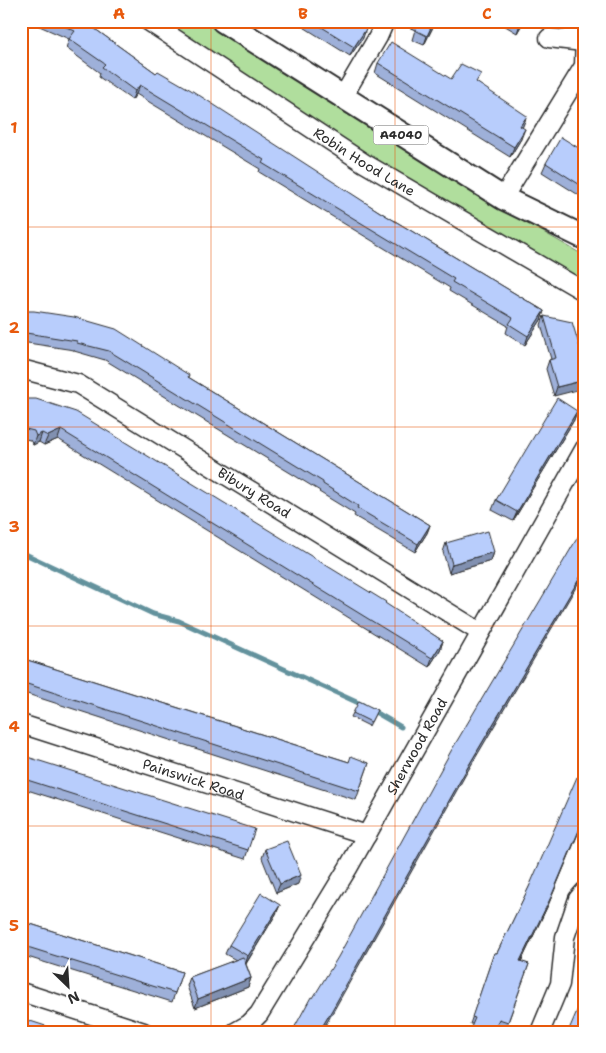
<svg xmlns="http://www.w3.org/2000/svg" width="606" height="1053" viewBox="0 0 606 1053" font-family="'Shantell Sans',sans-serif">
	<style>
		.green { fill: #b0de9d; stroke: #6e8464 }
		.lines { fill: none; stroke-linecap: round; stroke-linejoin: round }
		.stream { stroke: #63929d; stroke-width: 5 }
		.minor-casing { stroke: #2b2b2b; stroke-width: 21 }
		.major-casing { stroke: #2b2b2b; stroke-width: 26 }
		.minor { stroke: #fff; stroke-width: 18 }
		.major { stroke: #fff; stroke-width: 22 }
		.wall { fill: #9eb0d9; stroke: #2b2b2b }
		.shaded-wall { fill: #8190b0; stroke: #2b2b2b }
		.building { fill: #b8cdfc; stroke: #2b2b2b }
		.grid { fill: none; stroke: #e8590c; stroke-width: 1; stroke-opacity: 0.55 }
		.labels { text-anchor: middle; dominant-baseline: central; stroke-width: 4; stroke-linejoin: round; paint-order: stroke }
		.shield { fill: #fff; stroke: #6b6b6b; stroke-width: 1 }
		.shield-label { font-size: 12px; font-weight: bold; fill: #2b2b2b }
		.street-label { font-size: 14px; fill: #2b2b2b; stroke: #fff }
		.neatline { fill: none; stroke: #e8590c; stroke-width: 2 }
		.grid-label { font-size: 16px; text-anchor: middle; font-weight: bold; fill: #e8590c }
	</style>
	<rect width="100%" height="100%" fill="#fff"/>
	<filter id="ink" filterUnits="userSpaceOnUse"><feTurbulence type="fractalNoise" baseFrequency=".02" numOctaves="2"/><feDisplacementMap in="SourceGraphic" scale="10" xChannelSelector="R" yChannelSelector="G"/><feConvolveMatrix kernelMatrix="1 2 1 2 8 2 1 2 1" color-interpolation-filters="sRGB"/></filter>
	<g filter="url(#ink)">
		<path class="green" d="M158,21H204L510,213L585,256V287L373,159Z"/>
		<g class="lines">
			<path class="stream" d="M21,552L153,614L179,621L363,705
				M370,709L401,727"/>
			<g class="minor-casing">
				<g id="minor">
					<path id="s1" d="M148,21L364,163L585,292"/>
					<path d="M565,21L585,30"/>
					<path d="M549,38L583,42"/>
					<path d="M342,98L378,37L385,21"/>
					<path d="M503,198L584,66L585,35"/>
					<path id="s2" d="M21,369L78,384L480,632"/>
					<path id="s3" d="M21,724L367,835"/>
					<path d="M21,992L144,1032"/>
					<path id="s4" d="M235,1032L249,1024L259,1014L348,868L585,448"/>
					<path d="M540,1032L560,984L565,937L578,899L585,891"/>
				</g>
			</g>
			<g class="major-casing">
				<path id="major" d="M223,21L503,198L585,238"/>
			</g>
			<use href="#minor" class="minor"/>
			<use href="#major" class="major"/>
		</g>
		<path class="wall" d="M28,21H84L156,73L380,212L544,311L541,320L525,345L506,333L508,326L449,291L450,288L259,172L260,169L136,94L132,100L99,77L100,73L66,48L69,39Z
			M294,21H354L363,38L350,56Z
			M408,21H436L424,45L412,40L415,30L406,26Z
			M497,21H524L517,33Z
			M378,63L451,79L478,83L522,127L521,139L510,157L375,73Z
			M585,152V199L542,172L546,163Z
			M21,311L188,377L430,525L427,533L415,552L354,516L355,514L319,492L320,491L105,360L74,351V350L21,342Z
			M544,316L585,364L554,396L546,369L549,360L551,359L541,325Z
			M21,399L385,604L443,641L440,650L429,667L58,439L44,445L39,442L33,445L30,440L21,438Z
			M577,411L574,420L513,521L492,510L496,500Z
			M446,543L494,552L491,561L449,573L443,552Z
			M21,658L349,762L369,763L356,800L21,692Z
			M377,710L369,726L351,717L353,713Z
			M21,755L248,850L245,859L21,788Z
			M582,779L585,817L549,903L521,962L529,964L506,1028L497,1025L472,1024H470L494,953H497Z
			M265,849L298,884L276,893L262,858Z
			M280,905L276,914L246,964L251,978L248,987L195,1008L187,986L190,977L236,960L225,954L229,945Z
			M21,921L182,972L172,1002L21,955Z"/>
		<path class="shaded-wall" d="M434,21H436L424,45L427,36Z
			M522,21H524L517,33L520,24Z
			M366,29L363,38L350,56L354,47Z
			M140,85L136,94L132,100L135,91Z
			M527,116L523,126L517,137L520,126Z
			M525,129L521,139L510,157L514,147Z
			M544,311L541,320L525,345L528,336Z
			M21,333H26L23,341L21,342Z
			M585,380V388L554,396L557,387Z
			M577,411L574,420L513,521L517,512Z
			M61,430L58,439L44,445L48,436Z
			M42,433L39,442L33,445L36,436Z
			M430,525L427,533L415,552L418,544Z
			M494,552L491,561L449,573L452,564Z
			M585,569V572L466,774L329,1019L321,1032H319L469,765Z
			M443,641L440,650L429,667L432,658Z
			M585,817L549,903L518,968L520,961Z
			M301,875L298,884L276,893L280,884Z
			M280,905L276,914L245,965L248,956Z
			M251,978L248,987L195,1008L198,999Z"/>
		<path class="building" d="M53,21H84L156,73L158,71L191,90L380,212L544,311L528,336L509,324L513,318L452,282L454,279L262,163L264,160L140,85L135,91L102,67L105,64L69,39L75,31Z
			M312,21H354L366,29L354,47Z
			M419,21H434L427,36L415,30Z
			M515,21H522L520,24Z
			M391,42L451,79L461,64L481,74L476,82L527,116L520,126L525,129L514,147L378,63Z
			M561,137L585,152V188L546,163Z
			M21,311H34L74,317L116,329L189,375L188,377L430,525L418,544L357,508L358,506L323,484V482L109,351L77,343V341L26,333H21Z
			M544,316L572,322L585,364V380L557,387L549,360L556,358Z
			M557,398L577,411L517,512L496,500Z
			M21,399H36L76,412L386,602L385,603L443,641L432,658L61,430L48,436L42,433L36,436L34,431L22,428L23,420H21Z
			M585,525V569L469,765L332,1010L319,1032H292L311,997L313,998L338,957L451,751Z
			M488,531L494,552L452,564L446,543Z
			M21,658L349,762L351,756L369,763L359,791L21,682Z
			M359,701L377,710L371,722L353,713Z
			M21,755L255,829L248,850L21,778Z
			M585,772V816L551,897L520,961L529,964L508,1022L499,1019L494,1032H469L475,1018L472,1017L494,953H497L529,887L577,777L582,779Z
			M287,841L301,875L280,884L265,849Z
			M261,893L280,905L248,956L229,945Z
			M21,921L182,972L175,993L21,945Z
			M243,957L251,978L198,999L190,977Z
			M585,992V1032H568Z
			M21,1018L64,1032H21Z"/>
	</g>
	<path class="grid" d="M211,21V1032M395,21V1032M21,227H585M21,427H585M21,626H585M21,826H585"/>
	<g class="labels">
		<rect class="shield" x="373.5" y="125.5" width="55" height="19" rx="4"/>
		<g class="shield-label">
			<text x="401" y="135">A4040</text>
		</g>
		<g class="street-label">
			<text stroke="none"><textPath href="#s1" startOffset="258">Robin Hood Lane</textPath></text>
			<text stroke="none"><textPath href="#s2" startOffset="266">Bibury Road</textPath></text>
			<text stroke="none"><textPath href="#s4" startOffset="341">Sherwood Road</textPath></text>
			<text stroke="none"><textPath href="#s3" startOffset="181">Painswick Road</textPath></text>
		</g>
	</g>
	<rect width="606" height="1053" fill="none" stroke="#fff" stroke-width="55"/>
	<g transform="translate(68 986) rotate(155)" stroke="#ffffff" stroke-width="4" paint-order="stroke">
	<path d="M0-4L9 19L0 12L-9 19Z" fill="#2b2b2b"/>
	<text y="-8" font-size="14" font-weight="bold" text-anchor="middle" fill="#2b2b2b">N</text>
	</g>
	<rect x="28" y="28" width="550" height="998" class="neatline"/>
	<g class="grid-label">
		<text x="119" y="19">A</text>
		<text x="303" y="19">B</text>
		<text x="487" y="19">C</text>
		<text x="14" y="133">1</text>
		<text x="14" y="333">2</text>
		<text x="14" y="532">3</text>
		<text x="14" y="732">4</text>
		<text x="14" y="931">5</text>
	</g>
</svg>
